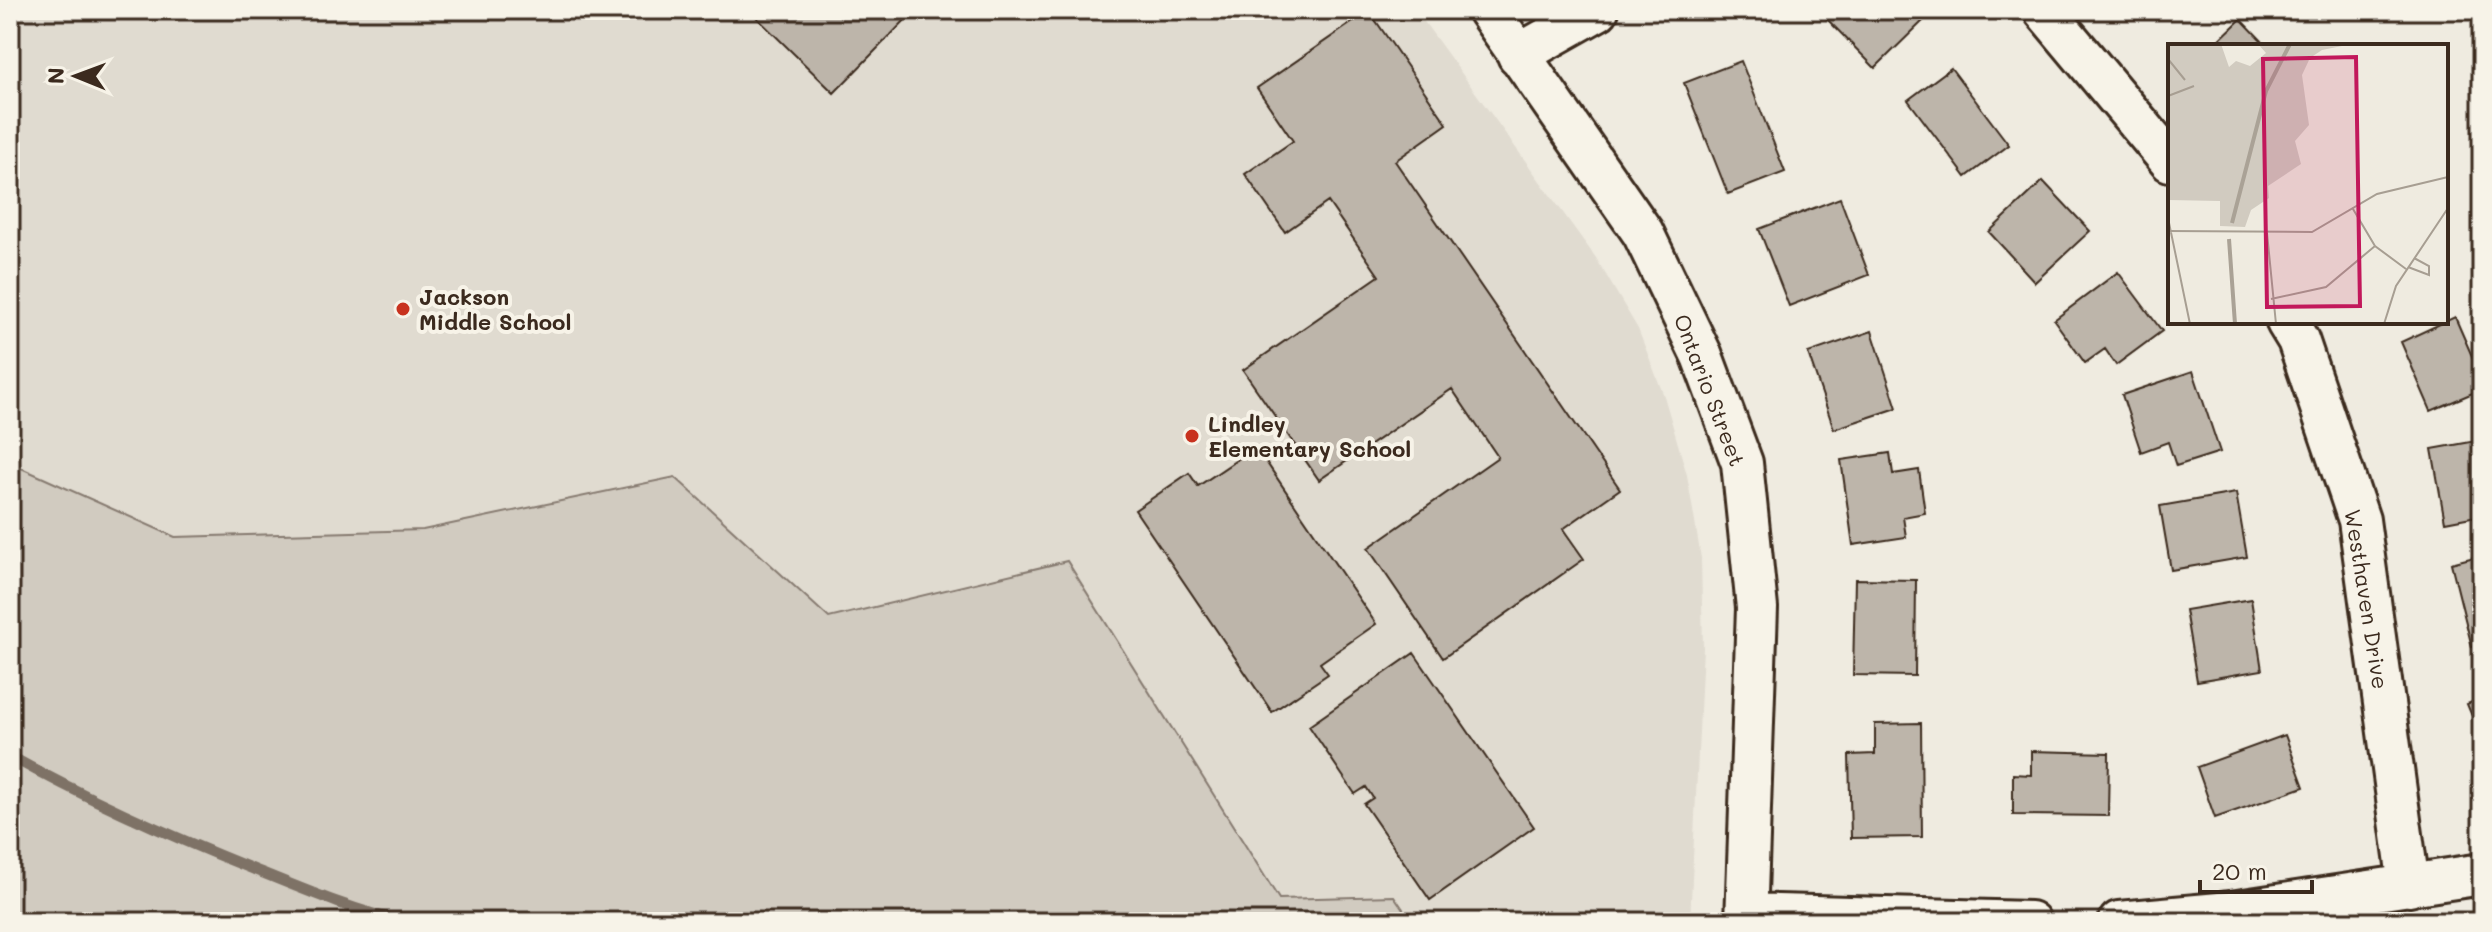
<svg xmlns="http://www.w3.org/2000/svg" width="2492" height="932" viewBox="0 0 2492 932" font-family="Mali,sans-serif">
	<style>
		.built { fill: #e0dbd0 }
		.green { fill: #d1cbc0; stroke: #867a6f; stroke-width: 2 }
		.lines { fill: none; stroke-linecap: round; stroke-linejoin: round }
		.stream { stroke: #7e7266; stroke-width: 11 }
		.building { fill: #bdb5aa; stroke: #3b2a1e; stroke-width: 2 }
		.minor-casing { stroke: #3b2a1e; stroke-width: 46 }
		.minor { stroke: #f7f3e8; stroke-width: 40 }
		.poi-dot { fill: #c8321e; stroke: #f7f3e8; stroke-width: 3 }
		.labels { text-anchor: middle; dominant-baseline: central; stroke-width: 8; stroke-linejoin: round; paint-order: stroke }
		.poi-label { font-size: 22px; font-weight: bold; fill: #3b2a1e; stroke: #f7f3e8; text-anchor: start }
		.street-label { font-size: 22px; fill: #3b2a1e; stroke: #f7f3e8 }
		.inset-river { fill: none; stroke: #aaa296; stroke-width: 4 }
		.inset-road { fill: none; stroke: #a79e92; stroke-width: 2 }
		.view { fill: #c2185b; fill-opacity: 0.15; stroke: #c2185b; stroke-width: 4 }
		.inset-edge { fill: none; stroke: #3b2a1e; stroke-width: 4 }
	</style>
	<rect width="100%" height="100%" fill="#efebe0"/>
	<filter id="ink" filterUnits="userSpaceOnUse"><feTurbulence type="fractalNoise" baseFrequency=".0125" numOctaves="2"/><feDisplacementMap in="SourceGraphic" scale="16" xChannelSelector="R" yChannelSelector="G"/><feConvolveMatrix kernelMatrix="1 2 1 2 8 2 1 2 1" color-interpolation-filters="sRGB"/></filter>
	<g filter="url(#ink)">
		<path class="built" d="M10,10H1418L1425,23L1596,258L1638,329L1664,396L1687,475L1701,558L1703,648L1690,922H1412L1394,896L1280,899L1067,561L829,618L675,477L423,530L175,537L10,463Z"/>
		<path class="green" d="M10,463L175,537L423,530L675,477L829,618L1067,561L1279,899L1394,896L1412,922H10Z"/>
		<g class="lines">
			<path class="stream" d="M10,756C89,800 170,836 253,869C303,889 351,910 403,922"/>
		</g>
		<path class="building" d="M749,10H915L834,93Z
			M1830,10H1918L1926,18L1875,68L1824,16Z
			M1369,11L1447,124L1395,161L1620,489L1563,529L1584,559L1443,658L1368,548L1498,457L1452,389L1319,480L1243,370L1379,276L1328,202L1285,232L1245,174L1293,141L1257,88Z
			M2241,19L2267,46H2213Z
			M1741,61L1785,172L1728,194L1684,83Z
			M1951,68L2009,145L1966,177L1908,100Z
			M2043,181L2090,231L2035,282L1989,232Z
			M1840,198L1869,275L1789,306L1759,229Z
			M2118,272L2162,331L2116,365L2105,349L2085,363L2054,320Z
			M2455,317L2482,379V389L2431,411L2401,342Z
			M1872,331L1897,408L1834,429L1808,353Z
			M2193,371L2220,452L2176,466L2168,442L2141,452L2122,395Z
			M2482,440V515L2445,522L2432,449Z
			M1256,447L1376,624L1320,663L1328,674L1272,712L1135,510L1189,473L1198,486Z
			M1890,453L1893,474L1919,470L1925,513L1903,517L1906,537L1853,545L1841,460Z
			M2236,493L2247,557L2171,570L2160,506Z
			M2482,555V644L2472,647L2451,563Z
			M1855,579L1916,580L1915,676L1853,675Z
			M2251,599L2262,670L2197,681L2185,610Z
			M1414,653L1534,827L1430,900L1364,804L1373,798L1366,787L1355,794L1309,726Z
			M2482,698V740L2467,704Z
			M1921,723L1922,837L1851,838L1849,755L1875,754V724Z
			M2285,735L2304,787L2215,818L2197,767Z
			M2031,751L2109,753L2108,816L2013,815V774L2031,775Z"/>
		<g class="lines">
			<g class="minor-casing">
				<path id="minor" d="M1488,10L1643,233L1702,356L1742,463L1757,608L1746,922
					M2044,10L2170,161
					M1518,55L1598,10
					M2287,322L2298,340L2359,520L2409,886
					M1746,914L2030,922
					M2119,922L2231,912L2482,874"/>
			</g>
			<use href="#minor" class="minor"/>
		</g>
	</g>
	<g class="poi-dot">
		<circle cx="403" cy="309" r="8"/>
		<circle cx="1192" cy="436" r="8"/>
	</g>
	<g class="labels">
		<g class="poi-label">
			<text x="419" y="296">Jackson<tspan x="419" dy="25">Middle School</tspan></text>
			<text x="1208" y="423">Lindley<tspan x="1208" dy="25">Elementary School</tspan></text>
		</g>
		<g class="street-label">
			<text transform="translate(1710 390) rotate(69)">Ontario Street</text>
			<text transform="translate(2367 599) rotate(81)">Westhaven Drive</text>
		</g>
	</g>
	<g transform="translate(2168 44)">
		<rect width="280" height="280" fill="#efebe0"/>
		<path d="M0,0H53L61,23L68,17L82,22L98,9L90,0H184L154,6L142,14L134,31L141,81L127,97L133,120L100,142L101,154L83,166L77,183L52,182V157L0,156Z" fill="#d1cbc0"/>
		<path class="inset-river" d="M64,179L98,47L122,0M61,195L67,280"/>
		<path class="inset-road" d="M0,15L17,36M0,52L26,42M185,165L207,202L238,225M0,174L22,280M0,187L144,188L209,150L280,133M99,189L108,280M240,223L261,231V222L246,214M103,255L158,243L207,202M216,280L228,242L280,164"/>
		<path class="view" d="M188,13L192,262L99,263L95,15Z"/>
		<rect width="280" height="280" class="inset-edge"/>
	</g>
	<rect width="2492" height="932" fill="none" stroke="#f7f3e8" stroke-width="40"/>
	<rect x="20" y="20" width="2452" height="892" fill="none" stroke="#3b2a1e" stroke-width="3" filter="url(#ink)"/>
	<g transform="translate(76 76) rotate(271)" stroke="#f7f3e8" stroke-width="6" paint-order="stroke">
	<path d="M0-6L14 30L0 20L-14 30Z" fill="#3b2a1e"/>
	<text y="-12" font-size="22" font-weight="bold" text-anchor="middle" fill="#3b2a1e">N</text>
	</g>
	<path d="M2200 880v12h112v-12" fill="none" stroke="#3b2a1e" stroke-width="4"/>
	<text x="2212" y="880" font-size="24" fill="#3b2a1e" stroke="#f7f3e8" stroke-width="6" paint-order="stroke">20 m</text>
</svg>
